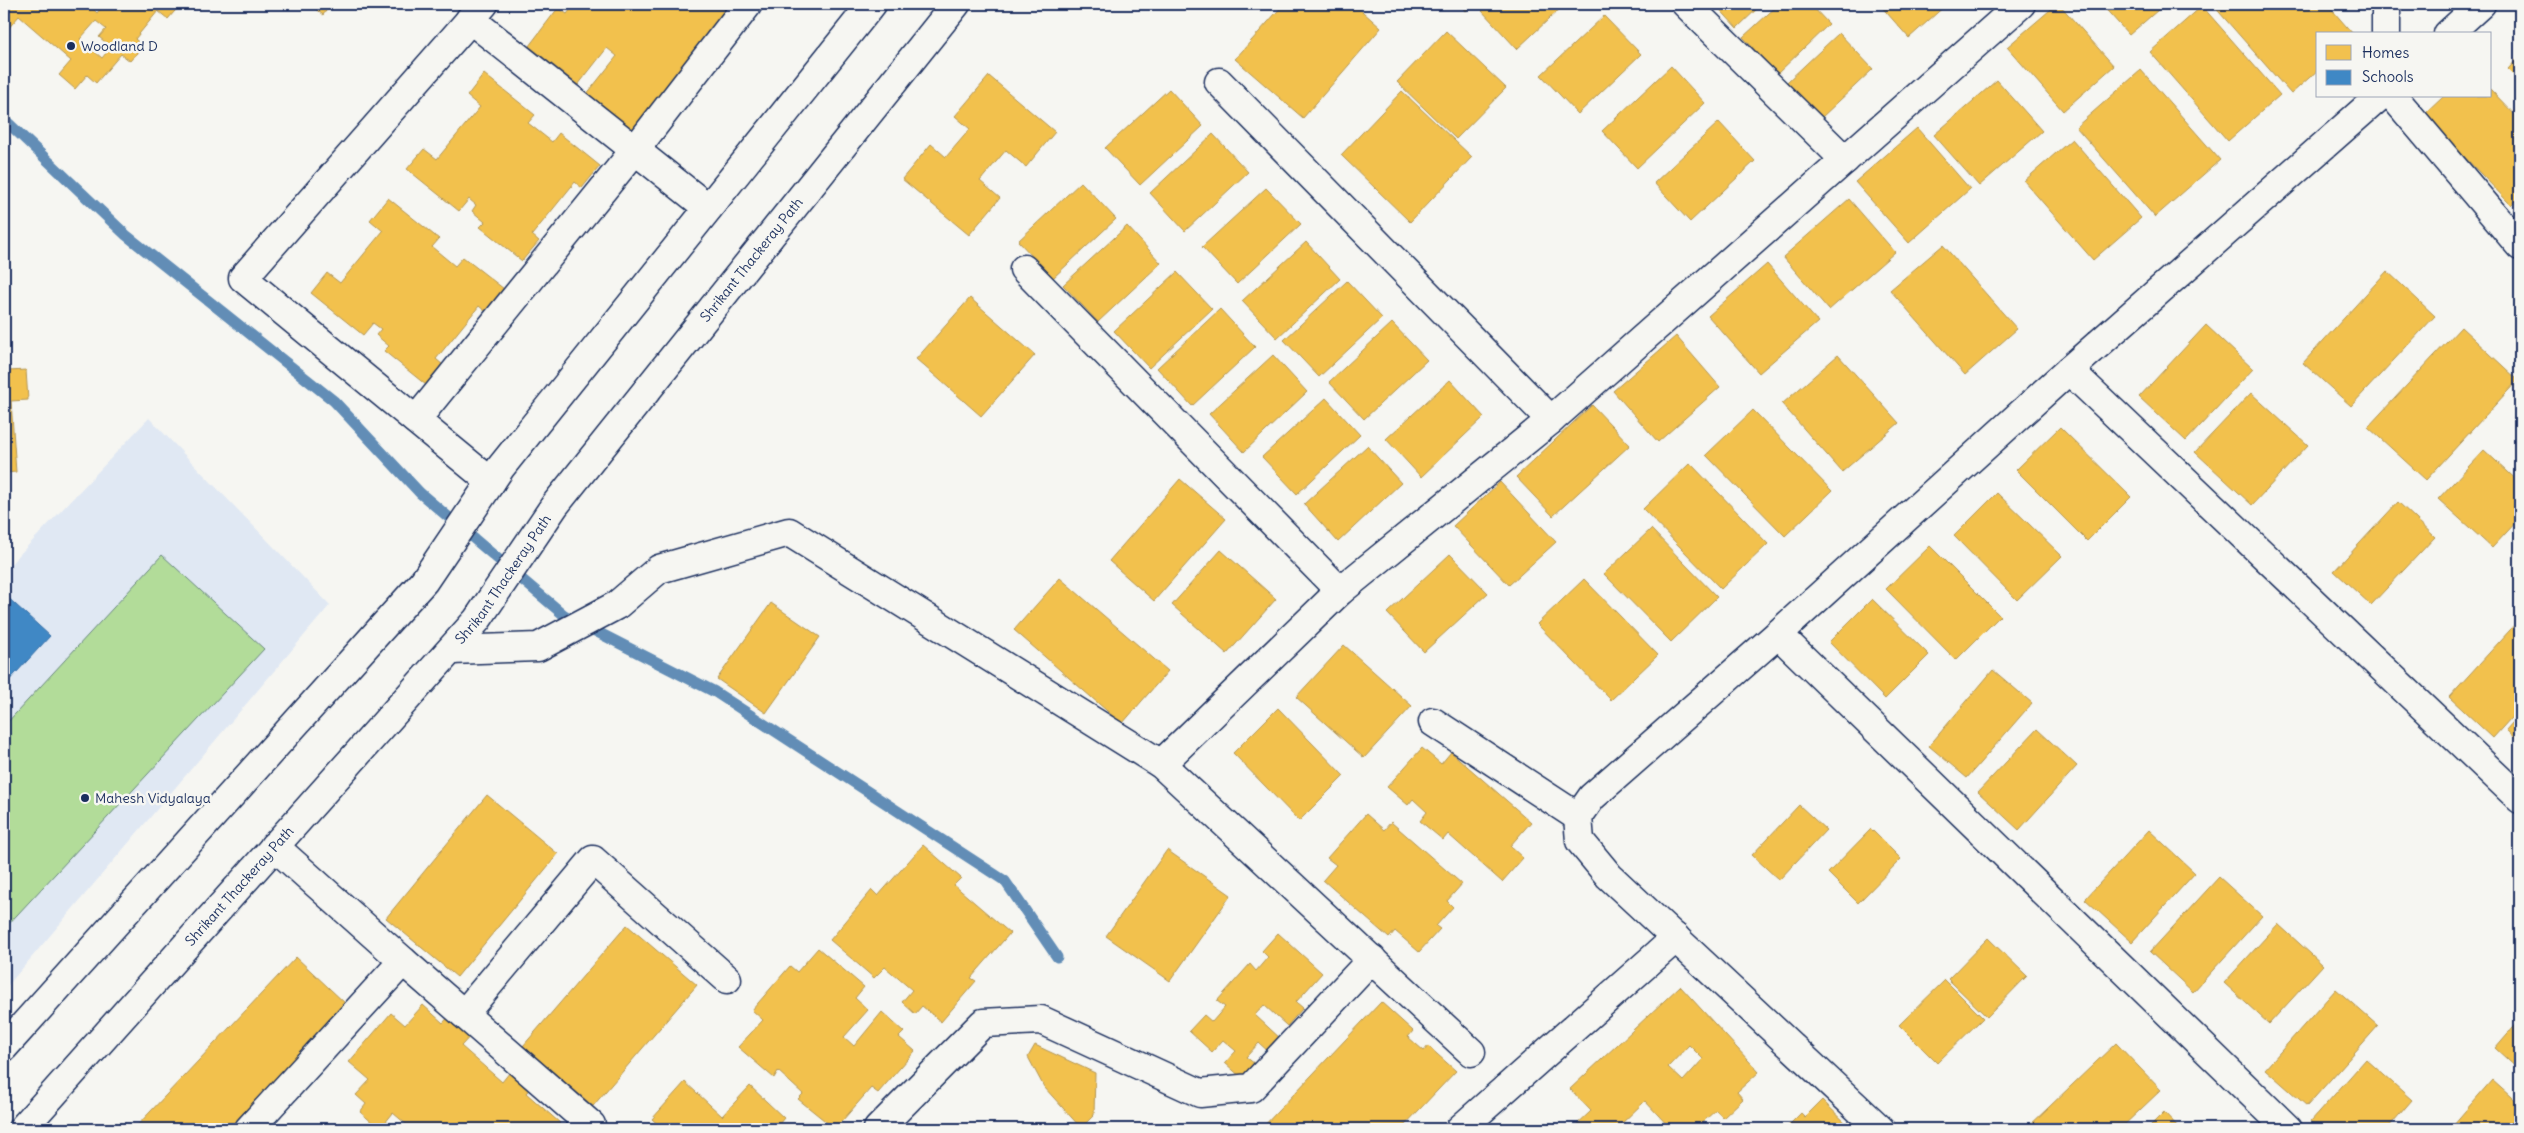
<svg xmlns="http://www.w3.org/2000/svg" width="2524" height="1133" viewBox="0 0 2524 1133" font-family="Delius,sans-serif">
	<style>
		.built { fill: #e0e8f3 }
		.green { fill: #b2dc99; stroke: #66867c }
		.homes { fill: #f2c14e; stroke: #b29553; fill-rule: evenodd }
		.schools { fill: #3f88c5; stroke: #346da6 }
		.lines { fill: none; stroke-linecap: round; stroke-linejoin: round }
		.stream { stroke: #628db6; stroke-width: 11 }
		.minor-casing { stroke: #1b2f5e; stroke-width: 31 }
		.minor { stroke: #f6f6f2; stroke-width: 28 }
		.poi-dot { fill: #1b2f5e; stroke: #f6f6f2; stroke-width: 2 }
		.labels { text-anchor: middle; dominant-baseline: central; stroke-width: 5; stroke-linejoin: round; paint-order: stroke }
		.poi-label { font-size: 14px; fill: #1b2f5e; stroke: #f6f6f2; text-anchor: start }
		.street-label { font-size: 14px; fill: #1b2f5e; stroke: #f6f6f2 }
	</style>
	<rect width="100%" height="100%" fill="#f6f6f2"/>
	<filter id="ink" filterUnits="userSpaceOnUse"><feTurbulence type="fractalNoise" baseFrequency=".02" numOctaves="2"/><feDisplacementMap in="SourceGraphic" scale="10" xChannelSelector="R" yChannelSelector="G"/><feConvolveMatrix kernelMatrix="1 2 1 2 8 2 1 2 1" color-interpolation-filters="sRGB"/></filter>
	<g filter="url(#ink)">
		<path class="built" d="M149,418L330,605L4,990V571Z"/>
		<path class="green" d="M162,555L264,649L4,929V726Z"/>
		<path class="homes" d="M4,4H88L97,13L104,4H181L168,19L158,11L135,39L143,46L130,61L121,54L96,83L87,75L75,89L59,75L71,61L19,16L7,30L4,28ZM96,21L106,29L99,37L111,47L102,58L80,39Z
			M309,4H331L323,15Z
			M575,4H730L733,6L633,132L586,95L617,56L607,48L578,85L529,46L558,8L567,14Z
			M1284,4H1354L1381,28L1303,118L1235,59Z
			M1460,4H1473L1466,11Z
			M1490,4H1565L1517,49L1482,11Z
			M1715,4H1762L1737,28Z
			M1779,4H1810L1829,24L1777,74L1743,37Z
			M1879,4H1947L1909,38Z
			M2057,4H2059L2114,66L2063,111L2007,47Z
			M2101,4H2165L2129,35Z
			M2212,4H2327L2353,34H2318V70L2291,94Z
			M2202,6L2280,95L2228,141L2150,52Z
			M1604,16L1641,54L1578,114L1541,75Z
			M1446,31L1506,88L1456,139L1397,82Z
			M1839,33L1873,69L1821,118L1787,82Z
			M2520,56V81L2508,69Z
			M1671,66L1705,103L1637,168L1602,131Z
			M2141,70L2220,160L2155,217L2076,127Z
			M484,74L535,115L528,123L552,142L559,133L600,166L582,188L575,182L532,235L539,241L522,261L480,227L485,222L472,211L476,205L469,199L459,211L407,169L424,149L437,159L480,107L467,96Z
			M989,76L1055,132L1026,167L1006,150L980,181L1000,198L969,235L902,179L931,144L946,157L970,129L955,116Z
			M1997,80L2042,131L1979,186L1934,135Z
			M1169,89L1203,126L1140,185L1105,148Z
			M2490,89L2520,120V196L2511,205L2424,115L2444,96H2490Z
			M1402,91L1472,157L1410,222L1341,155Z
			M1719,122L1755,161L1690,222L1654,183Z
			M1917,128L1970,189L1909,243L1855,182Z
			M1213,134L1248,172L1185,231L1150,193Z
			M2072,139L2141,218L2093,260L2024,181Z
			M1081,182L1116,219L1053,278L1018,241Z
			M1266,188L1301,224L1237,284L1202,247Z
			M388,198L439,239L432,247L455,266L463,257L504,289L486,312L479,306L436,359L443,365L426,385L384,351L389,346L376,335L381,329L373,323L363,335L311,293L327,273L340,283L383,231L370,220Z
			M1849,199L1895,252L1829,310L1783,257Z
			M1127,226L1161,263L1098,322L1063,285Z
			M1306,242L1340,279L1277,338L1242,301Z
			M1943,245L2017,329L1965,375L1890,290Z
			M1767,264L1818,322L1759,373L1708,316Z
			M2387,271L2435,316L2351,406L2303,363Z
			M1177,272L1212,309L1149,368L1114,331Z
			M1347,281L1382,318L1319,377L1284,340Z
			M970,298L1035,355L981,416L916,359Z
			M1220,309L1255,347L1192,406L1157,368Z
			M1392,323L1427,360L1364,419L1329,382Z
			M2206,325L2253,369L2186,441L2139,397Z
			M2461,327L2518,380L2426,480L2368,427Z
			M1676,336L1720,387L1658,442L1613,391Z
			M4,347H6L8,371L26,370L28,400L11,401L16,472L6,473L7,484L4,485Z
			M1273,355L1307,392L1244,452L1209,414Z
			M1838,355L1899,423L1842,472L1782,404Z
			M1450,380L1484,417L1421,477L1386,439Z
			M2251,393L2308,445L2252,505L2195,452Z
			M1326,398L1360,435L1297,494L1262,457Z
			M1592,405L1630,445L1553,516L1516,477Z
			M1753,410L1832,491L1785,536L1706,455Z
			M2060,427L2131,497L2087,541L2016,470Z
			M1367,446L1401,483L1338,542L1304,504Z
			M2484,450L2520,483V518L2492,548L2438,499Z
			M1690,463L1768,544L1721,589L1643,509Z
			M1180,479L1226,519L1154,601L1109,561Z
			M1500,482L1556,542L1509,585L1453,526Z
			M1997,493L2062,556L2017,600L1954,536Z
			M2398,502L2435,537L2371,605L2334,571Z
			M1651,529L1717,597L1671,642L1604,574Z
			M1930,546L2000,616L1956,660L1886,589Z
			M1221,550L1276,599L1227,654L1172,605Z
			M1450,554L1488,593L1424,652L1387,613Z
			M1060,578L1168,671L1122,724L1014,630Z
			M1584,579L1658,655L1611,700L1537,624Z
			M1872,599L1929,655L1885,699L1829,642Z
			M771,603L820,637L766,713L717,679Z
			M2520,619V708L2493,738L2449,697Z
			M1344,645L1412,706L1364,758L1296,697Z
			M1993,670L2032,703L1967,778L1929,746Z
			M1278,708L1344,776L1299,821L1233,753Z
			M2520,714V743L2506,730Z
			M2037,729L2077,766L2019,830L1978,792Z
			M1422,748L1441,764L1451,752L1531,822L1510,846L1523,858L1502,882L1448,834L1443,840L1420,821L1427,812L1413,799L1408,805L1387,787Z
			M487,795L558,854L457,977L386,918Z
			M1799,805L1826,830L1779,880L1752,855Z
			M1366,814L1384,830L1391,822L1462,884L1447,901L1453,907L1436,926L1440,929L1419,952L1395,931L1389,938L1323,880L1336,865L1327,858Z
			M1871,829L1901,859L1858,903L1828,873Z
			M2149,830L2195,873L2132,942L2085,899Z
			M923,845L961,878L954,885L1010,933L971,978L976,981L941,1022L922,1006L915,1014L902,1002L912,990L885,967L874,978L830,940L872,890L878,896Z
			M1167,850L1231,895L1170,981L1106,936Z
			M2219,877L2262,916L2193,992L2150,952Z
			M2278,924L2323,965L2269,1024L2224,983Z
			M627,925L697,985L593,1106L523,1046Z
			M1278,933L1322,973L1296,1002L1303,1008L1287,1026L1264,1005L1255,1015L1282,1040L1270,1053L1259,1043L1246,1057L1255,1064L1242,1078L1225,1063L1236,1051L1223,1040L1212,1052L1189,1031L1204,1015L1212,1022L1225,1007L1217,1001L1250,964L1256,971L1268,957L1262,951Z
			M1988,938L2027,976L1987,1017L1948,979Z
			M818,948L864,987L855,998L868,1010L844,1037L854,1046L882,1012L904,1032L899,1037L915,1051L878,1093L871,1088L835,1129L798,1099L803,1094L778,1071L774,1078L738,1047L763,1020L752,1010L790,966L797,972Z
			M296,957L346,1004L228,1129H134Z
			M1945,980L1983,1018L1937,1063L1899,1025Z
			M1680,986L1759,1072L1737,1092L1743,1099L1723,1118L1716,1110L1695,1129H1671L1645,1101L1616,1129H1572L1591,1111L1570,1089ZM1689,1045L1703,1059L1683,1081L1668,1067Z
			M2336,989L2378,1026L2307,1106L2265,1069Z
			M1381,1002L1413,1031L1408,1037L1424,1051L1428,1046L1456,1071L1401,1129H1261Z
			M423,1005L443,1023L453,1012L474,1032L461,1046L502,1082L514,1067L534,1084L526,1093L560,1123L555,1129H412L393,1113L380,1129L360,1112L366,1104L356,1095L370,1080L349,1062L391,1013L405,1025Z
			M2520,1019V1071L2495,1048Z
			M2116,1043L2161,1090L2120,1129H2026Z
			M1035,1045L1095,1073L1094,1115L1081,1128L1044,1087L1028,1057Z
			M2366,1059L2412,1100L2387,1129H2320L2311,1121Z
			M2492,1080L2520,1105V1129H2458L2453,1125Z
			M685,1082L722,1116L750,1086L784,1118L779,1124L785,1129H663L652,1119Z
			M1822,1100L1852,1129H1785L1801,1113L1805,1117Z
			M2164,1112L2180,1129H2147Z"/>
		<path class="schools" d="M4,594L50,636L4,686Z"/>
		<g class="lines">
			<path class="stream" d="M4,119L126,235L334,401L420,493L564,615L715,692L1005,881L1057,957"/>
			<g class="minor-casing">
				<g id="minor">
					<path d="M484,4L243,278L491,482"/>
					<path d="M1686,4L1845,160"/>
					<path d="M2386,4V34"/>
					<path d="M470,19L708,208"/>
					<path d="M2448,34L2481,4"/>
					<path d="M1219,82L1551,420"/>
					<path d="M2393,96L2520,246"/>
					<path d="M1024,269L1340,591"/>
					<path d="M2069,370L2520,799"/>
					<path d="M416,420L635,150L748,4"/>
					<path d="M1778,634L2288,1129"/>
					<path d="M451,650L538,647L617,605L659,569L789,532L1161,764L1471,1052"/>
					<path d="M1433,722L1578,817"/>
					<path d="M1161,764L1340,591L1551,420L2021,4"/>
					<path d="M403,961L591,1125"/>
					<path d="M464,1014L593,860L727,979"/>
					<path d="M4,1047L424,581L501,467L872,4"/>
					<path id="s1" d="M22,1129L477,620L555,505L956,4"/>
					<path d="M249,1129L403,961L274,846"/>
					<path d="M878,1129L983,1023L1041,1020L1200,1093L1251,1088L1372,959"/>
					<path d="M1460,1129L1676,938"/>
					<path d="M1880,1129L1609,876L1580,841L1578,817L1592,797L1778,634L2069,370L2380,96"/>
				</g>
			</g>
			<use href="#minor" class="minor"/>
		</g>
	</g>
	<g class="poi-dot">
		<circle cx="71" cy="46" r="5"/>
		<circle cx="85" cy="798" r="5"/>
	</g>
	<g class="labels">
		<g class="poi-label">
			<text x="81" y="46">Woodland D</text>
			<text x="95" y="798">Mahesh Vidyalaya</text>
		</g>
		<g class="street-label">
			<text stroke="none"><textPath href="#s1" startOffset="1136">Shrikant Thackeray Path</textPath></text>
			<text stroke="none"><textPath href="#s1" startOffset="731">Shrikant Thackeray Path</textPath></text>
			<text stroke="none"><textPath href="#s1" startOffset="326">Shrikant Thackeray Path</textPath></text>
		</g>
	</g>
	<rect width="2524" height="1133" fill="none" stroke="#f6f6f2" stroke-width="20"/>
	<rect x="10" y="10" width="2504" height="1113" fill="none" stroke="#1b2f5e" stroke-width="2" filter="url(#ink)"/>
	<rect x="2316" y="32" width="175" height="65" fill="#f6f6f2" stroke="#9ea6b7"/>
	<rect x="2326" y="45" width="25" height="15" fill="#f2c14e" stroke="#9ea6b7"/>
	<text x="2362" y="58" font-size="15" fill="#1b2f5e">Homes</text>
	<rect x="2326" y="70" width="25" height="15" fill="#3f88c5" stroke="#9ea6b7"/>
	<text x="2362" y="82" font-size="15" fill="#1b2f5e">Schools</text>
</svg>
